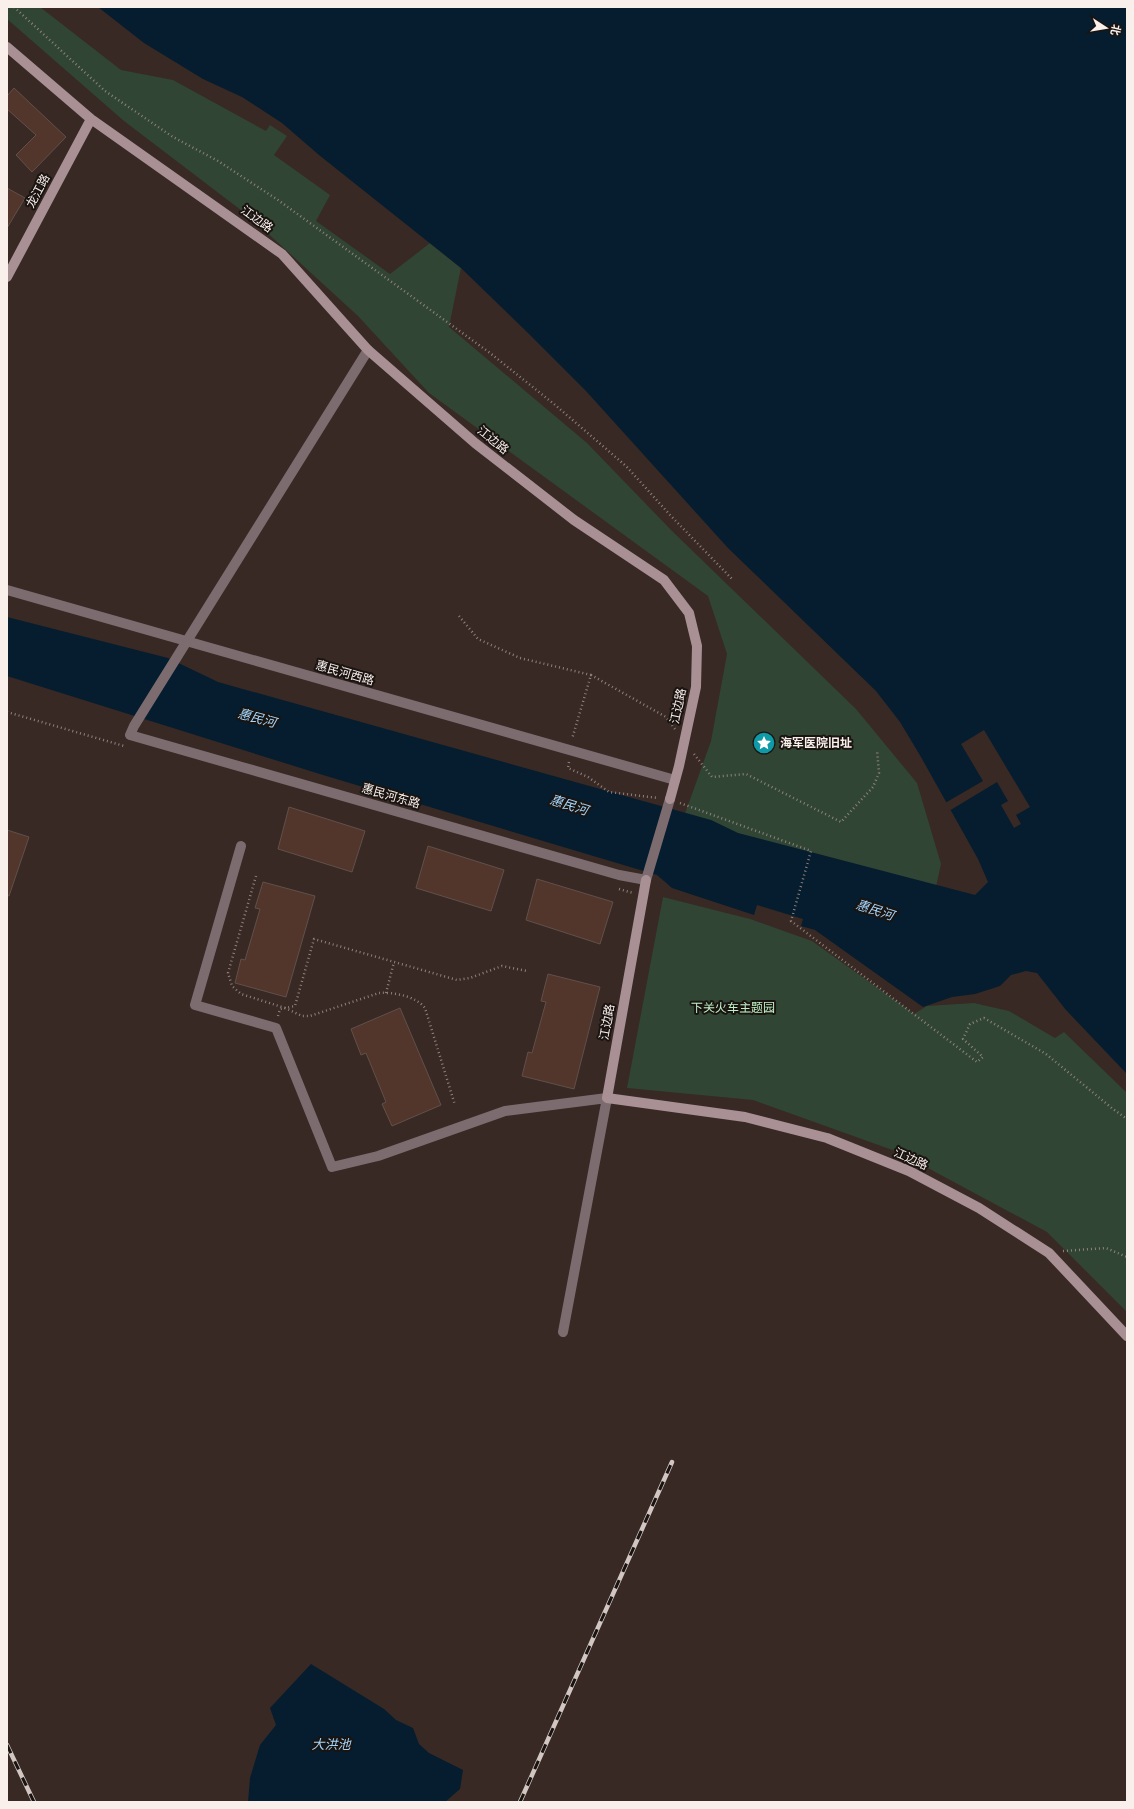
<svg xmlns="http://www.w3.org/2000/svg" width="1134" height="1809" viewBox="0 0 1134 1809" font-family="'Fira Sans Condensed','Noto Sans SC',sans-serif">
	<style>
		.green { fill: #304533 }
		.water { fill: #051d2e }
		.pier { fill: #382924 }
		.building { fill: #52362b; stroke: #61504a }
		.lines { fill: none; stroke-linecap: round; stroke-linejoin: round }
		.path { stroke: #8f827d; stroke-width: 2.5; stroke-dasharray: 1 3; stroke-linecap: butt }
		.street { stroke: #7c6c70; stroke-width: 10 }
		.secondary { stroke: #a89095; stroke-width: 10 }
		.rail-casing { stroke: #d1c6c2; stroke-width: 4.5 }
		.rail { stroke: #1a1411; stroke-width: 3; stroke-dasharray: 9; stroke-linecap: butt }
		.labels { text-anchor: middle; dominant-baseline: central; stroke-width: 4; stroke-linejoin: round; paint-order: stroke }
		.street-label { font-size: 12px; fill: #f9efeb; stroke: #1a1411 }
		.poi-label { font-size: 12px; font-weight: bold; fill: #f9efeb; stroke: #1a1411; text-anchor: start }
		.park-label { font-size: 12px; fill: #c1f0c6; stroke: #1a1411 }
		.water-label { font-size: 13px; font-style: italic; fill: #a4d6fc; stroke: #1a1411 }
	</style>
	<rect width="100%" height="100%" fill="#382924"/>
	<path class="green" d="M7,7H40L121,70L173,80L266,131L270,125L287,136L274,155L330,195L316,221L390,274L430,243L461,268L449,327L587,443L672,531L856,709L917,783L941,864L936,887L682,822L711,741L727,654L708,596L429,393L358,316L250,217L124,121L7,19Z
		M663,897L750,919L812,941L914,1014L927,1006L974,1003L1009,1011L1055,1038L1064,1032L1127,1093V1312L1047,1232L898,1152L753,1100L627,1088Z"/>
	<path class="water" d="M98,7H1127V1074L1066,1010L1037,973L1026,971L1011,975L1000,986L975,994L952,997L923,1007L815,930L801,926L803,919L757,905L754,915L672,888L657,875L323,775L7,676V617L168,658L218,682L711,820L738,833L975,895L988,882L978,859L921,757L900,722L876,691L728,548L586,391L527,332L461,268L319,155L282,123L242,97L203,79L144,43Z
		M311,1664L384,1709L396,1720L413,1728L419,1744L429,1753L463,1770L460,1789L445,1802H248L250,1778L260,1745L276,1725L270,1708Z"/>
	<path class="pier" d="M984,730L1030,807L1016,815L1021,824L1014,828L1001,805L1008,801L997,782L949,811L945,803L983,781L961,744Z"/>
	<path class="building" d="M14,88L66,137L32,172L16,155L36,135L7,109V96Z
		M7,188L25,198L7,228Z
		M289,807L365,831L352,872L278,849Z
		M7,830L29,837L9,896L7,895Z
		M428,846L504,870L491,911L416,888Z
		M537,879L613,902L600,944L526,920Z
		M263,882L315,896L286,997L235,983L241,959L245,960L260,909L255,908Z
		M548,974L600,987L574,1089L522,1076L528,1052L532,1053L546,1002L541,1001Z
		M400,1008L441,1105L392,1126L382,1104L386,1102L366,1053L361,1055L351,1029Z"/>
	<g class="lines">
		<path class="path" d="M14,7L105,91L173,137L218,161L278,200L490,353L554,404L626,466L671,516L732,579
			M459,616L478,639L520,658L591,675L572,739
			M591,675L666,717L675,729
			M7,712L124,746
			M694,754L712,777L746,774L841,822L873,787L879,773L877,750
			M569,762L568,768L588,777L609,792L658,798
			M680,803L811,851L791,921L977,1062L983,1057L963,1039L970,1024L984,1018L1046,1054L1113,1109L1127,1119
			M256,876L228,973L232,986L241,994L285,1008L295,1006L314,939L457,980L470,978L502,966L527,971
			M619,889L633,893
			M386,993L394,962
			M278,1016L280,1009L285,1008L302,1016H310L379,993C393,992 416,996 425,1008L455,1105
			M1063,1251L1106,1248L1127,1257"/>
		<path class="street" d="M368,350L134,726L130,735L619,875L646,880L670,799
			M7,590L675,780
			M241,846L195,1005L276,1028L332,1167L378,1156L505,1111L607,1098L563,1332"/>
		<path class="secondary" d="M7,47L91,119L282,254L368,350L475,443L574,520L664,580L689,613L697,646L696,687L679,766L670,799
			M7,277L91,119
			M646,880L607,1098L745,1117L827,1138L909,1171L979,1208L1049,1253L1127,1336"/>
		<g class="rail-casing">
			<path id="rail" d="M7,1745L34,1802
				M520,1802L672,1462"/>
		</g>
		<use href="#rail" class="rail"/>
	</g>
	<defs>
		<g id="sight-disc" transform="scale(1.15)"><circle r="9.5" fill="#0f9aa8" stroke="#1a1411"/><path d="M0-6L1.8-2.2L6-1.7L2.9 1.2L3.7 5.4L0 3.3L-3.7 5.4L-2.9 1.2L-6-1.7L-1.8-2.2Z" fill="#fff"/></g>
	</defs>
	<g fill-rule="evenodd">
		<use href="#sight-disc" x="764" y="743"/>
	</g>
	<g class="labels">
		<g class="street-label">
			<text transform="translate(38 191) rotate(-62)">龙江路</text>
			<text transform="translate(257 219) rotate(36)">江边路</text>
			<text transform="translate(493 440) rotate(39)">江边路</text>
			<text transform="translate(345 673) rotate(16)">惠民河西路</text>
			<text transform="translate(678 706) rotate(-78)">江边路</text>
			<text transform="translate(391 796) rotate(16)">惠民河东路</text>
			<text transform="translate(607 1022) rotate(-80)">江边路</text>
			<text transform="translate(911 1159) rotate(24)">江边路</text>
		</g>
		<g class="poi-label">
			<text x="780" y="743">海军医院旧址</text>
		</g>
		<g class="park-label">
			<text x="733" y="1008">下关火车主题园</text>
		</g>
		<g class="water-label">
			<text transform="translate(257 718) rotate(15)">惠民河</text>
			<text transform="translate(569 805) rotate(17)">惠民河</text>
			<text transform="translate(875 910) rotate(18)">惠民河</text>
			<text x="331" y="1744">大洪池</text>
		</g>
	</g>
	<rect width="1134" height="1809" fill="none" stroke="#f9efeb" stroke-width="16"/>
	<g transform="translate(1106 28) rotate(102)" stroke="#1a1411" stroke-width="3" paint-order="stroke">
	<path d="M0-3L7 15L0 10L-7 15Z" fill="#f9efeb"/>
	<text y="-6" font-size="11" font-weight="bold" text-anchor="middle" fill="#f9efeb">北</text>
	</g>
</svg>
